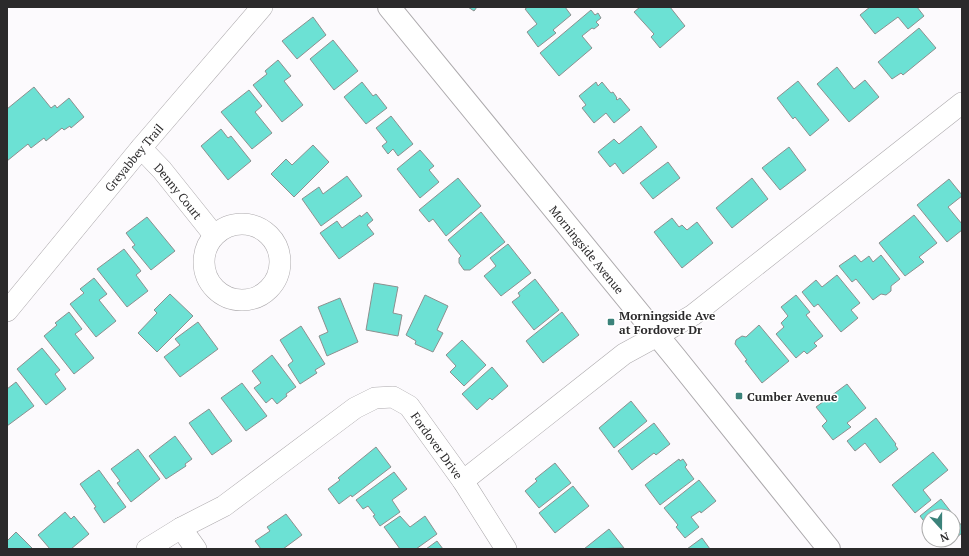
<svg xmlns="http://www.w3.org/2000/svg" width="969" height="556" viewBox="0 0 969 556" font-family="'PT Serif',serif">
	<style>
		.building { fill: #6ce1d4; stroke: #8c908f }
		.lines { fill: none; stroke-linecap: round; stroke-linejoin: round }
		.minor-casing { stroke: #adaaad; stroke-width: 22 }
		.secondary-casing { stroke: #adaaad; stroke-width: 24 }
		.minor { stroke: #fff; stroke-width: 21 }
		.secondary { stroke: #fff; stroke-width: 22 }
		.poi-dot { fill: #3b827a; stroke: #fff; stroke-width: 1.5 }
		.labels { text-anchor: middle; dominant-baseline: central; stroke-width: 3; stroke-linejoin: round; paint-order: stroke }
		.street-label { font-size: 12px; fill: #2b2a2b; stroke: #fff }
		.poi-label { font-size: 12px; font-weight: bold; fill: #2b2a2b; stroke: #fff; text-anchor: start }
	</style>
	<rect width="100%" height="100%" fill="#fcfafd"/>
	<path class="building" d="M468,7H477L474,11Z
		M528,7H565L571,15L553,30L556,33L538,47L527,32L537,24L525,9Z
		M640,7H670L685,26L660,48L651,37L654,34L634,12Z
		M870,7H917L924,16L908,29L898,17L875,34L860,15Z
		M591,10L595,15L598,13L601,18L596,22L599,25L594,29L592,28L582,36L592,48L559,76L540,53Z
		M313,17L326,35L297,59L282,41Z
		M919,28L936,48L903,75L901,73L892,79L878,62Z
		M333,40L358,71L334,90L310,59Z
		M278,60L291,76L284,81L303,105L282,122L253,85L267,74L265,71Z
		M837,67L854,89L865,80L879,97L849,122L817,84Z
		M798,81L829,120L810,136L795,117L793,119L777,98Z
		M362,82L373,96L376,94L387,108L366,124L344,97Z
		M596,82L598,86L602,82L611,93L613,92L617,98L616,99L617,100L620,98L630,110L614,123L606,113L594,123L582,108L586,105L579,96Z
		M34,87L51,108L55,105L57,108L69,98L84,117L71,128L70,126L64,130L62,128L46,141L44,138L31,148L28,144L7,161V109Z
		M249,90L262,106L255,112L272,133L252,149L221,112Z
		M391,116L413,144L398,156L393,149L388,154L382,146L387,142L376,128Z
		M641,126L657,147L623,174L615,163L610,167L598,152L614,139L619,144Z
		M221,129L228,138L231,136L251,161L228,180L201,146Z
		M313,145L329,162L294,197L271,174L286,159L292,165Z
		M789,147L806,170L780,190L762,168Z
		M420,150L434,166L429,170L439,182L420,198L397,169Z
		M668,162L680,178L653,199L640,183Z
		M347,176L362,196L321,226L302,199L319,187L323,194Z
		M458,178L481,206L446,236L433,219L429,222L419,210Z
		M752,178L768,199L732,228L716,208Z
		M949,179L962,195V196L948,207L962,224V230L947,242L917,205Z
		M367,212L373,220L367,225L374,234L339,259L320,233L337,221L342,228L360,215L361,217Z
		M481,212L505,242L470,270H464L459,263V258L461,256L448,240Z
		M914,215L937,243L919,257L924,262L905,276L879,243Z
		M147,217L175,251L151,270L132,247L135,245L126,233Z
		M672,218L679,227L682,225L687,230L697,222L713,243L682,268L654,232Z
		M508,244L531,273L501,296L484,276L496,266L490,258Z
		M124,249L141,271L136,275L148,291L127,307L97,269Z
		M855,255L861,262L869,256L873,262L881,255L900,279L891,286V291L886,295L881,294L873,300L856,279L852,282L839,266Z
		M837,275L860,303L851,310L858,318L841,332L818,304L814,307L802,292L816,280L822,287Z
		M94,278L107,294L99,300L116,321L96,337L70,304L84,293L80,289Z
		M535,279L559,310L534,330L512,302L520,296L518,293Z
		M374,283L398,287L393,313L402,315L398,336L366,330Z
		M170,294L193,316L157,352L138,333L157,313L154,310Z
		M425,295L448,306L437,330L443,333L433,352L415,344L416,341L406,335Z
		M796,295L810,312L806,315L823,336L814,343L817,346L807,354L804,351L796,358L776,334L784,327L781,323L788,316L781,307Z
		M340,298L358,342L327,356L319,336L328,332L318,307Z
		M69,312L82,329L75,334L94,358L74,374L44,336L57,325L55,323Z
		M562,312L579,335L543,363L526,341Z
		M198,322L218,349L180,377L164,357L180,345L175,339Z
		M759,325L789,361L762,383L745,361L747,360L735,344L736,340L742,336L746,337Z
		M301,326L325,364L315,370L317,373L300,384L288,365L293,361L280,340Z
		M462,340L486,365L464,386L450,372L456,366L446,355Z
		M42,348L60,370L55,374L66,389L46,405L17,369Z
		M272,355L296,387L286,394L287,396L277,404L272,398L266,403L254,388L261,383L252,371Z
		M492,367L508,386L492,400L490,398L477,410L462,394Z
		M16,382L34,406L7,426V389Z
		M242,383L267,416L246,431L221,398Z
		M847,384L866,408L847,423L851,427L833,440L822,426L827,421L816,407Z
		M631,401L647,421L614,448L599,428Z
		M209,409L232,441L212,455L189,423Z
		M876,418L896,444L895,445L898,449L880,463L865,443L855,451L847,441Z
		M654,423L670,444L656,455L654,453L632,470L618,451Z
		M175,436L192,459L185,464L186,466L166,479L149,456Z
		M376,447L391,467L352,497L351,495L339,504L328,489L340,480L338,478Z
		M138,449L160,479L131,502L117,483L120,481L111,469Z
		M933,452L948,470L923,490L931,500L915,513L892,485Z
		M679,459L680,461L683,459L687,465L685,467L694,479L660,505L645,485Z
		M555,463L571,483L539,508L525,491L537,481L535,479Z
		M99,470L126,507L104,523L94,508L96,507L80,484Z
		M394,472L407,489L392,500L400,512L380,526L373,516L375,515L368,506L363,509L356,500Z
		M699,480L716,501L701,513L700,511L691,517L699,527L685,538L676,527L678,525L664,508Z
		M573,486L589,506L555,533L539,513Z
		M941,499L962,526V533L945,547L939,540H953V516H929V528L920,516Z
		M65,512L71,519L74,516L89,534L71,549H50L38,535Z
		M286,514L302,535L283,549H261L255,541L270,531L267,527Z
		M400,516L410,527L425,516L437,534L416,549H400L384,527Z
		M609,529L624,548L584,549Z
		M16,532L33,549H7V541Z
		M702,538L710,549H687Z
		M437,541L443,549H426Z"/>
	<g class="lines">
		<g class="minor-casing">
			<g id="minor">
				<path id="s1" d="M141,148L162,170L214,235"/>
				<circle cx="242" cy="262" r="38"/>
				<path id="s2" d="M7,311L141,148L262,7"/>
				<path d="M463,481L506,549"/>
				<path d="M181,528L196,549"/>
				<path id="s3" d="M147,549L181,528L224,506L355,408L375,398L393,397L409,406L463,481L624,354L657,336L693,315L962,103"/>
			</g>
		</g>
		<g class="secondary-casing">
			<g id="secondary">
				<path id="s4" d="M389,7L675,357L829,549"/>
			</g>
		</g>
		<use href="#minor" class="minor"/>
		<use href="#secondary" class="secondary"/>
	</g>
	<g class="poi-dot">
		<rect x="607" y="318" width="8" height="8" rx="2"/>
		<rect x="735" y="392" width="8" height="8" rx="2"/>
	</g>
	<g class="labels">
		<g class="street-label">
			<text stroke="none"><textPath href="#s2" startOffset="199">Greyabbey Trail</textPath></text>
			<text stroke="none"><textPath href="#s1" startOffset="57">Denny Court</textPath></text>
			<text stroke="none"><textPath href="#s4" startOffset="313">Morningside Avenue</textPath></text>
			<text stroke="none"><textPath href="#s3" startOffset="359">Fordover Drive</textPath></text>
		</g>
		<g class="poi-label">
			<text x="619" y="315">Morningside Ave<tspan x="619" dy="14">at Fordover Dr</tspan></text>
			<text x="747" y="396">Cumber Avenue</text>
		</g>
	</g>
	<rect width="969" height="556" fill="none" stroke="#2b2a2b" stroke-width="16"/>
	<g transform="translate(941 528) rotate(159)"><circle r="19" fill="#ffffff" stroke="#aaaaaa"/>
	<path d="M0-3L7 15L0 10L-7 15Z" fill="#3b827a"/>
	<text y="-6" font-size="11" font-weight="bold" text-anchor="middle" fill="#2b2a2b">N</text>
	</g>
</svg>
